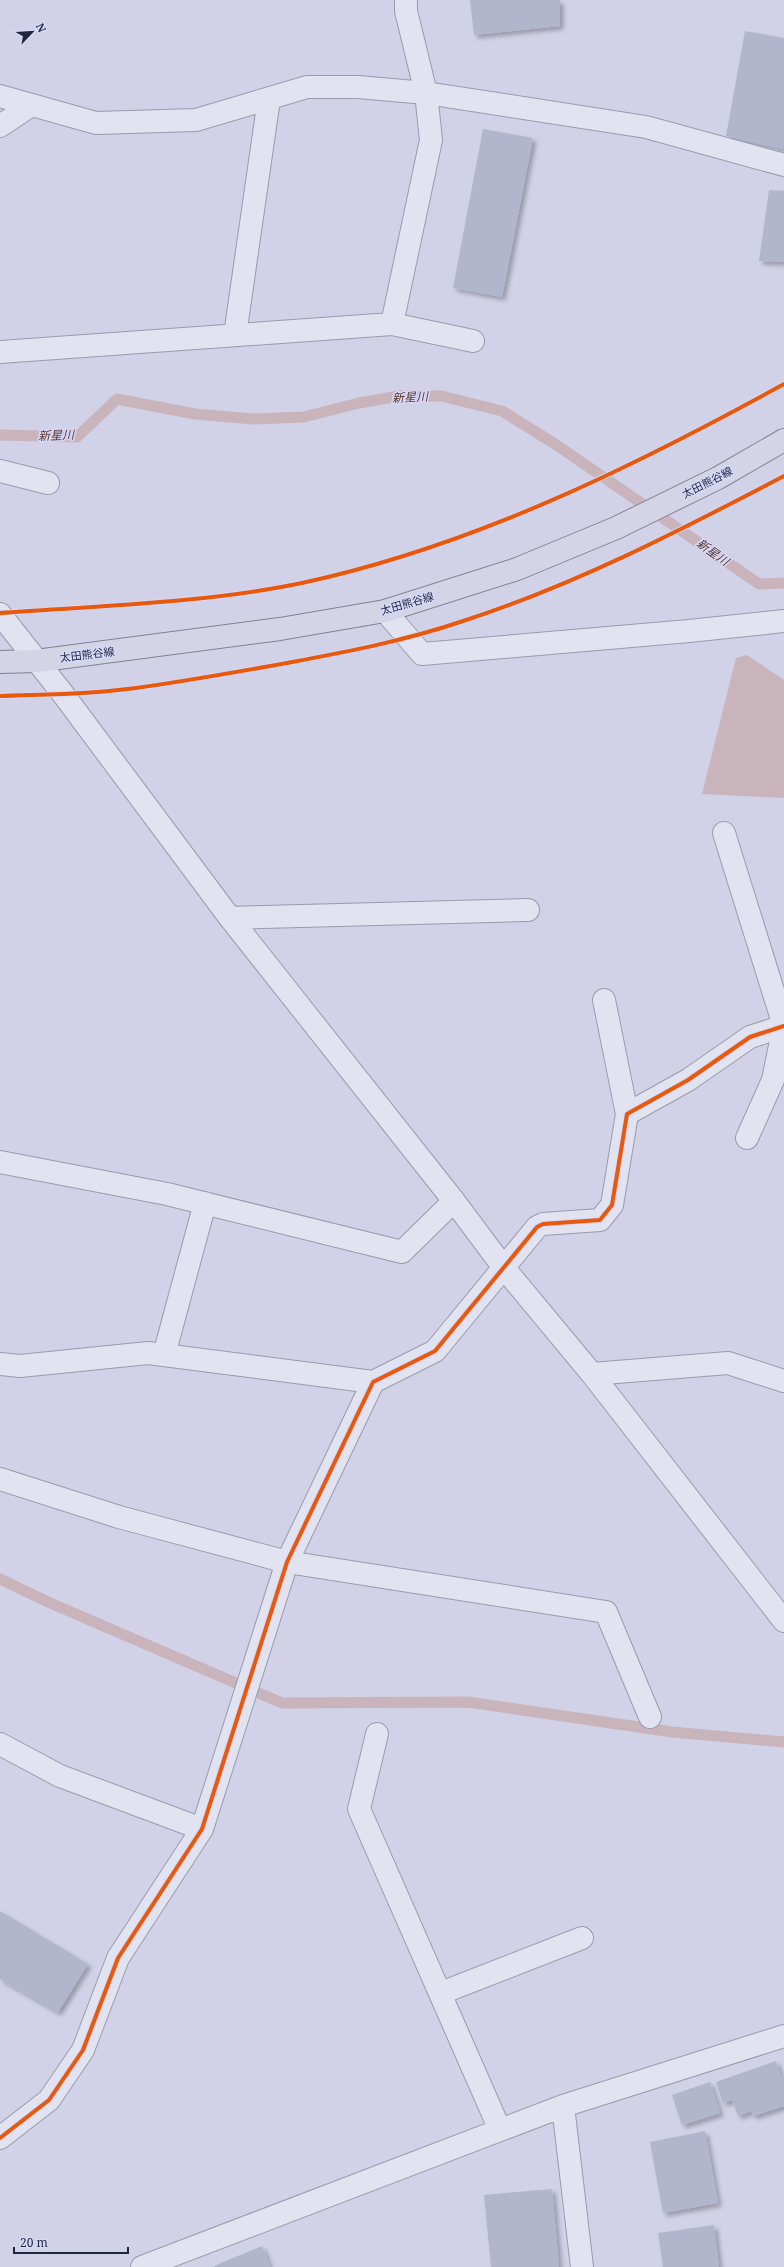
<svg xmlns="http://www.w3.org/2000/svg" width="784" height="2267" viewBox="0 0 784 2267" font-family="'Noto Serif','Noto Sans JP',serif">
	<style>
		.water { fill: #c9b4bc }
		.lines { fill: none; stroke-linecap: round; stroke-linejoin: round }
		.stream { stroke: #c9b4bc; stroke-width: 11 }
		.building { fill: #b1b6cc; filter: url(#shadow) }
		.minor-casing { stroke: #999bad; stroke-width: 24 }
		.major-casing { stroke: #808292; stroke-width: 24 }
		.minor { stroke: #e2e3f0; stroke-width: 22 }
		.major { stroke: #d4d4e7; stroke-width: 22 }
		.cycleway-casing { stroke: #d7d7f8; stroke-width: 6 }
		.cycleway { stroke: #e8590c; stroke-width: 4 }
		.labels { text-anchor: middle; dominant-baseline: central; stroke-width: 3; stroke-linejoin: round; paint-order: stroke }
		.street-label { font-size: 11px; fill: #1f263e; stroke: #d7d7f8 }
		.water-label { font-size: 12px; font-style: italic; fill: #5e382d; stroke: #d7d7f8 }
	</style>
	<defs>
		<filter id="shadow"><feDropShadow dx="3.5" dy="3.5" stdDeviation="2" flood-color="#0004"/></filter>
	</defs>
	<rect width="100%" height="100%" fill="#d1d1e7"/>
	<path class="water" d="M747,655L784,680V798L702,794L736,658Z"/>
	<g class="lines">
		<path class="stream" d="M0,435L77,437L117,399L195,414L253,419L304,417L359,403L399,396H441L502,411L555,444L759,584L784,583
			M0,1579L48,1602L282,1703L468,1702L672,1732L784,1742"/>
	</g>
	<path class="building" d="M470,0H560V26L474,35Z
		M745,31L784,38V149L726,136Z
		M483,129L533,138L502,297L453,288Z
		M769,190L784,191V262L759,261Z
		M0,1911L88,1964L58,2012L0,1979Z
		M776,2061L781,2077L784,2076V2106L753,2116L751,2111L738,2116L732,2100L723,2103L716,2082Z
		M710,2082L720,2113L682,2125L672,2095Z
		M705,2131L718,2203L663,2213L650,2142Z
		M552,2189L559,2267H491L484,2195Z
		M714,2225L719,2267H663L658,2233Z
		M262,2246L270,2267H215L214,2266Z"/>
	<g class="lines">
		<g class="minor-casing">
			<path id="minor" d="M0,96L96,123L196,120L307,87H358L426,93L646,127L784,165
				M0,126L30,106
				M392,324L431,140L426,93L406,11V0
				M235,335L269,99
				M0,352L392,324L473,341
				M0,471L48,483
				M385,611L422,654L689,631L784,621
				M0,614L63,694L230,918L454,1201L504,1268L592,1374L784,1621
				M724,833L784,1026L773,1080L747,1138
				M230,918L528,910
				M604,1000L627,1114
				M0,1162L167,1194L402,1252L454,1201
				M164,1355L205,1203
				M0,1364L20,1366L148,1353L373,1382
				M592,1374L728,1363L784,1381
				M0,1479L119,1517L287,1562L606,1612L650,1717
				M377,1734L359,1809L500,2130
				M0,1744L60,1776L202,1829
				M441,1993L582,1938
				M563,2106L582,2267
				M0,2138L49,2100L83,2050L118,1958L202,1829L287,1562L373,1382L435,1351L537,1227L543,1224L600,1220L612,1205L627,1114L688,1080L750,1037L784,1026
				M142,2267L563,2106L784,2036"/>
		</g>
		<g class="major-casing">
			<path id="major" d="M0,662L36,661L280,629L385,611L517,569L616,528L718,478L784,440"/>
		</g>
		<use href="#minor" class="minor"/>
		<use href="#major" class="major"/>
		<g class="cycleway-casing">
			<path id="cycleway" d="M0,613C98,606 206,603 302,583C473,546 631,468 784,384
				M0,696C45,695 91,694 136,688C187,681 237,672 287,663C345,652 404,641 460,622C573,586 679,531 784,476
				M0,2138L49,2100L83,2050L118,1958L202,1829L287,1562L373,1382L435,1351L537,1227L543,1224L600,1220L612,1205L627,1114L688,1080L750,1037L784,1026"/>
		</g>
		<use href="#cycleway" class="cycleway"/>
	</g>
	<g class="labels">
		<g class="street-label">
			<text transform="translate(707 482) rotate(-27)">太田熊谷線</text>
			<text transform="translate(407 603) rotate(-16)">太田熊谷線</text>
			<text transform="translate(87 654) rotate(-7)">太田熊谷線</text>
		</g>
		<g class="water-label">
			<text transform="translate(410 397) rotate(-3)">新星川</text>
			<text transform="translate(56 435) rotate(-2)">新星川</text>
			<text transform="translate(713 552) rotate(35)">新星川</text>
		</g>
	</g>
	<g transform="translate(32 32) rotate(65)" stroke="#d7d7f8" stroke-width="3" paint-order="stroke">
	<path d="M0-3L7 15L0 10L-7 15Z" fill="#1f263e"/>
	<text y="-6" font-size="11" font-weight="bold" text-anchor="middle" fill="#1f263e">N</text>
	</g>
	<path d="M14 2247v6h114v-6" fill="none" stroke="#1f263e" stroke-width="2"/>
	<text x="20" y="2247" font-size="12" fill="#1f263e" stroke="#d7d7f8" stroke-width="3" paint-order="stroke">20 m</text>
</svg>
